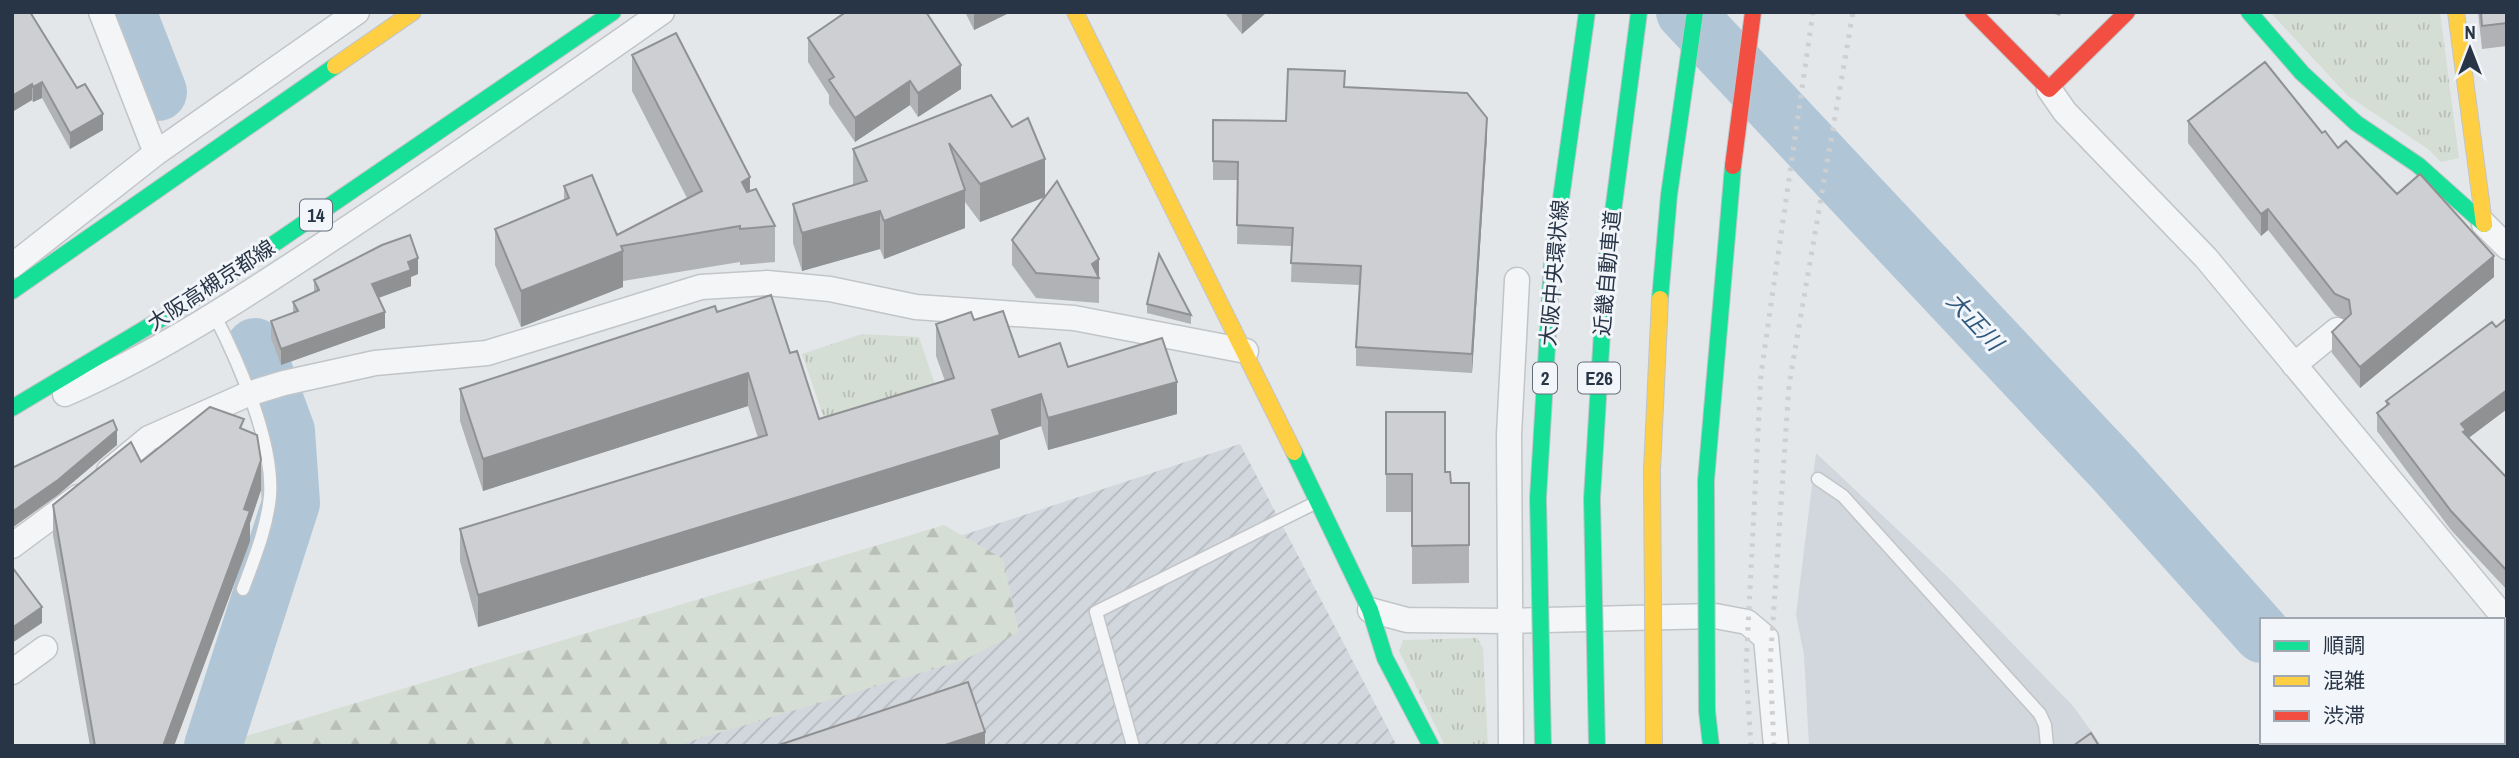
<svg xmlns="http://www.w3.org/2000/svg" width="2519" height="758" viewBox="0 0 2519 758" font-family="'Archivo Narrow','Noto Sans JP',sans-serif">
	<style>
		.built { fill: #d2d7dd }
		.industrial { fill: url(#industrial-furrows) }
		.grass { fill: url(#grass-tufts) }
		.forest { fill: url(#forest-firs) }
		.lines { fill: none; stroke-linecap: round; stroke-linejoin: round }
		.river { stroke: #b0c6d7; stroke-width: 58 }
		.lane-casing { stroke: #c2c5c8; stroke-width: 15 }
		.street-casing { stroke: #c2c5c8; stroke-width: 27 }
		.fast-casing { stroke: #c2c5c8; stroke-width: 18 }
		.slow-casing { stroke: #c2c5c8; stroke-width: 18 }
		.jam-casing { stroke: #c2c5c8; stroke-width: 18 }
		.lane { stroke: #f3f5f6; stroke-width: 12 }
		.street { stroke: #f3f5f6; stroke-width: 24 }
		.fast { stroke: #16e098; stroke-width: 16 }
		.slow { stroke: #ffcf43; stroke-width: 16 }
		.jam { stroke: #f24e42; stroke-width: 16 }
		.rail { stroke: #cdcfd1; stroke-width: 5; stroke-dasharray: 3.5 7; stroke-linecap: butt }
		.fast-bridge-casing { stroke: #c0c4c8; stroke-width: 18; stroke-linecap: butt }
		.slow-bridge-casing { stroke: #c0c4c8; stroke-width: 18; stroke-linecap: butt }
		.jam-bridge-casing { stroke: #c0c4c8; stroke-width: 18; stroke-linecap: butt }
		.fast-bridge { stroke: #16e098; stroke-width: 16 }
		.slow-bridge { stroke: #ffcf43; stroke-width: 16 }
		.jam-bridge { stroke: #f24e42; stroke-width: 16 }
		.wall { fill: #b0b2b5 }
		.shaded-wall { fill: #909193 }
		.building { fill: #cdcfd2; stroke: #909193; stroke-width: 2 }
		.labels { text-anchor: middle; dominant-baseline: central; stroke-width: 6; stroke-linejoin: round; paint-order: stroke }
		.shield { fill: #f2f5f9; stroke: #656f7c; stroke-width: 2 }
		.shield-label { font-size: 19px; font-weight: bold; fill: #283546 }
		.street-label { font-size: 21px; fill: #283546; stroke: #f2f5f9 }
		.water-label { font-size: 23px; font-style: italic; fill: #2e587e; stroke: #f2f5f9 }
	</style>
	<defs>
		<pattern id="industrial-furrows" width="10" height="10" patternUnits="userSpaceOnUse" patternTransform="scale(1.75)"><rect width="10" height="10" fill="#d2d7dd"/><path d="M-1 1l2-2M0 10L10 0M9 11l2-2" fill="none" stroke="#b4b9bf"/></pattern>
		<pattern id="grass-tufts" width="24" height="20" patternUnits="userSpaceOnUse" patternTransform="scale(1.75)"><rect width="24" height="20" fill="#d5ded4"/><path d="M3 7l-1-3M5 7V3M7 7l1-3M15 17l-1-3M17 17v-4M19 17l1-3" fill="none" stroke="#b7bfb7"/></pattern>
		<pattern id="forest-firs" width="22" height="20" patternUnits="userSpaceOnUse" patternTransform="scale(1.75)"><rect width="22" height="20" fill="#d5ded4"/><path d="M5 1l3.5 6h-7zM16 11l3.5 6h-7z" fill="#b7bfb7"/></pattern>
	</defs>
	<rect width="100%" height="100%" fill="#e4e7ea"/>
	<path class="built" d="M1816,453L1949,578L2073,706L2102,746H1809L1804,655L1796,615Z"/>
	<path class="industrial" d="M1240,444L1397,746H322Z"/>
	<path class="grass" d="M2270,12H2440L2459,158L2441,162L2428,149L2348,96Z
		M862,334L919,337L940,399L830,436L802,354Z
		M1477,638L1483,648L1488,746H1445L1399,651L1403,640Z"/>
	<path class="forest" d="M944,525L1003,559L1019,632L964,660L675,746H223V743Z"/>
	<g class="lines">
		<path class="river" d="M127,12L158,92
			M1685,12L2116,471L2262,634
			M2342,742L2344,746
			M213,746L291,503L286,431L255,347"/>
		<g class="lane-casing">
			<path id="lane" d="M215,316C239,363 274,443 270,496C267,528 254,559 243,589
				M1818,479L1843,496L2040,714L2045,725L2047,746
				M1133,746L1096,612L1315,503"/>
		</g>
		<g class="street-casing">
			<path id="street" d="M101,12L156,153
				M2049,89L2065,112L2206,258L2507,621
				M2484,224L2507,247
				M12,266L156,153L357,12
				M2294,365L2337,330
				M65,394C163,351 250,293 339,234C448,162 555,87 662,12
				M109,471L149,438L248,394L284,383L375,363L487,353L701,287L767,283L830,289L916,307L1074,318L1246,351
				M12,546L78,497
				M1370,610L1407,620L1508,621L1715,616L1747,622L1766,638L1776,746
				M12,672L45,648
				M1511,746L1509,435L1517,280"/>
		</g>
		<g class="fast-casing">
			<path id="fast" d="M2249,12L2302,73L2356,123L2418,165L2484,224
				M12,291L335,66
				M12,408L186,304L613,12
				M1294,452L1370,610L1385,658L1431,746"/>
		</g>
		<g class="slow-casing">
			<path id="slow" d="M1075,12L1294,452
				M2456,12L2484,224
				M335,66L413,12"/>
		</g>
		<g class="jam-casing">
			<path id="jam" d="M1973,12L2049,89L2127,12"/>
		</g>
		<use href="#lane" class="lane"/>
		<use href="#street" class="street"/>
		<use href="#fast" class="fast"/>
		<use href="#slow" class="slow"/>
		<use href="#jam" class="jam"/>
		<path class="rail" d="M1751,746L1746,667L1761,374L1813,12
			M1774,746L1770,665L1789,385L1853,12"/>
		<g class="fast-bridge-casing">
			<path id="fast-bridge" d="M1660,299L1669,195L1695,12
				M1543,746L1538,498L1552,263L1587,12
				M1597,746L1592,498L1606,266L1639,12
				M1711,746L1707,711L1706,480L1733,166"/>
		</g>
		<g class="slow-bridge-casing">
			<path id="slow-bridge" d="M1654,746L1652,470L1660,299"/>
		</g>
		<g class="jam-bridge-casing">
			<path id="jam-bridge" d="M1733,166L1753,12"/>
		</g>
		<use href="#fast-bridge" class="fast-bridge"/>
		<use href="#slow-bridge" class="slow-bridge"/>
		<use href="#jam-bridge" class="jam-bridge"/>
	</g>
	<path class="wall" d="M12,12L103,130L70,149L42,98L33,102L32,100L12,112Z
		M965,12H1011L974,30Z
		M1224,12H1267L1242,34Z
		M2049,12H2061L2060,16Z
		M2478,12H2507V46L2482,49Z
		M808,38L961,89L918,117L910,105L855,142L829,104V95L808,62Z
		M632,55L750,191L775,226V262L740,265V262L623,281V287L521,327L495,265V229L564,201V186L617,235L687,198L632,91Z
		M1345,87L1487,136L1472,373L1356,366V347L1360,285L1291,282L1292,246L1237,244L1238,180H1213V120L1286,121Z
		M991,95L1045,197L980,222L965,202V228L884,259L880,249L802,271L793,243V204L853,185V149Z
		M2188,121L2322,133L2338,148L2397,194L2494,277L2360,388L2332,353V332L2345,320L2335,315L2268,230L2261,236L2188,143Z
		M1012,240L1099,259V303L1036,298L1012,265Z
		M418,274L411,277V286L379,298L385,328L281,365L271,338V321L293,313V302L314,293V280Z
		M1147,304L1191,315V324L1147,313Z
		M717,312L790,353L819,419L945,381L936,356V324L974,320L1019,357L1068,367L1177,414L1048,450L1041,426L1000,440V468L478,627L460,561V529L758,438L748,406L483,491L460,421V389Z
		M2507,318V409L2468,438L2507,478V590L2451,530L2377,431V413L2386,406V401L2496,327Z
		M1386,412L1445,472L1451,483H1469V583L1412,584V512H1386Z
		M244,429L261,490L250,523V541L174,746H90L53,535V505L141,462Z"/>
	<path class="shaded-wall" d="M974,12H1011L974,30Z
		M1242,12H1267L1242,34Z
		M961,65V89L918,117V93Z
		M910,81V105L855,142V118Z
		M42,82V98L33,102V87Z
		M32,84V100L12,112V96Z
		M103,114V130L70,149V133Z
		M1487,118V136L1472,373V354Z
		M1045,159V197L980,222V184Z
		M750,177V213L742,182Z
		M965,190V228L884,259V221Z
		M2268,209V230L2261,236V214Z
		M880,211V249L802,271V233Z
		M623,251V287L521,327V291Z
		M2494,256V277L2360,388V367Z
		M418,258V274L411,277V286L372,300V284L408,262Z
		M1099,259V278L1092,264Z
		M385,312V328L281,365V349Z
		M748,373V406L483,491V459Z
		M1177,382V414L1048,450V418Z
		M2507,390V409L2466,440L2461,424Z
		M1041,394V426L1000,440V468L478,627V595L992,410Z
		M117,430V445L58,495L12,528V512Z
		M261,460V490L250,523V541L174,746H163Z
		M42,607V623L12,643V628Z
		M985,732V746H942Z"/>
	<path class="building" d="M12,12H30L77,88L85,84L103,114L70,133L42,82L33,87L32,84L12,96Z
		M846,12H926L961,65L918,93L910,81L855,118L829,80L834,77L808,38Z
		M2481,12H2507V23L2482,26Z
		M676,33L750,177L742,182L747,192L756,189L775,226L740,229V226L621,246L623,251L521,291L495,229L569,198L564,186L592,175L617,235L702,191L632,55Z
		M2265,62L2322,133L2325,131L2338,148L2346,141L2397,194L2420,174L2494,256L2360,367L2332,332L2351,314L2349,300L2335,294L2268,209L2261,214L2188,121Z
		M1288,69L1345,71L1344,87L1467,93L1487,118L1472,354L1356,347L1361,266L1291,263L1293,228L1237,225L1238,162L1213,161V120L1286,121Z
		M991,95L1012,127L1028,118L1045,159L980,184L949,143L965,190L884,221L880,211L802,233L793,204L867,181L853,149Z
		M1057,181L1099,259L1092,264L1099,278L1036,273L1012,240Z
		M410,235L418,258L408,262L411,270L372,284L385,312L281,349L271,321L298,311L293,302L319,290L314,280L382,245Z
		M1159,254L1191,315L1147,304Z
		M771,295L790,353L797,351L819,419L954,378L936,324L971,312L974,320L1003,311L1019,357L1060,343L1068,367L1162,338L1177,382L1048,418L1041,394L992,410L1000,435L478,595L460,529L767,435L748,373L483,459L460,389L715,306L717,312Z
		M2507,318V390L2461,424L2466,430L2463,432L2507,478V571L2451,511L2377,413L2389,404L2386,401L2492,322L2496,327Z
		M210,407L244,419L240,428L257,435L261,460L244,509L250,511L163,746H95L53,505L131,442L141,462Z
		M1386,412H1445V472H1450L1451,483H1469V545L1412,546V474H1386Z
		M113,420L117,430L58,480L12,512V468Z
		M12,567L42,607L12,628Z
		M968,682L985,732L942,746H776Z
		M2091,733L2099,746H2073Z"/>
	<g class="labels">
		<g class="shield">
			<rect x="300" y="199.5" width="32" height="31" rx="5"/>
			<rect x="1533" y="362.5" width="24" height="31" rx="5"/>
			<rect x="1578" y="362.5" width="42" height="31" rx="5"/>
		</g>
		<g class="shield-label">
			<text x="316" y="215">14</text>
			<text x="1545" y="378">2</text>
			<text x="1599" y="378">E26</text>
		</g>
		<g class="street-label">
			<text transform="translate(1554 273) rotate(-85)">大阪中央環状線</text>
			<text transform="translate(1607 273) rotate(-85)">近畿自動車道</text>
			<text transform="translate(211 285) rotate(-33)">大阪高槻京都線</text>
		</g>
		<g class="water-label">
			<text transform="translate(1975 321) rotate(47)">大正川</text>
		</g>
	</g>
	<rect width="2519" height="758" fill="none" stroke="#283546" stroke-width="28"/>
	<rect x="2260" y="618" width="245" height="126" fill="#f2f5f9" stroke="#a1a8b1" stroke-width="2"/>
	<rect x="2274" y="641" width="35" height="10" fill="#16e098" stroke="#a1a8b1" stroke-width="2"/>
	<text x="2323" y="653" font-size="21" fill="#283546">順調</text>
	<rect x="2274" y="676" width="35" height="10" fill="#ffcf43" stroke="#a1a8b1" stroke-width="2"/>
	<text x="2323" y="688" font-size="21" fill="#283546">混雑</text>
	<rect x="2274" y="711" width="35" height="10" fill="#f24e42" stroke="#a1a8b1" stroke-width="2"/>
	<text x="2323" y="723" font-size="21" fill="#283546">渋滞</text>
	<g transform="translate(2470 49)" stroke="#f2f5f9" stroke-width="5" paint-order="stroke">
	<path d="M0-5L12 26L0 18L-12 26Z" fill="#283546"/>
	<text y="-10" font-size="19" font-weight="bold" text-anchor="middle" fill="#283546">N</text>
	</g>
</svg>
